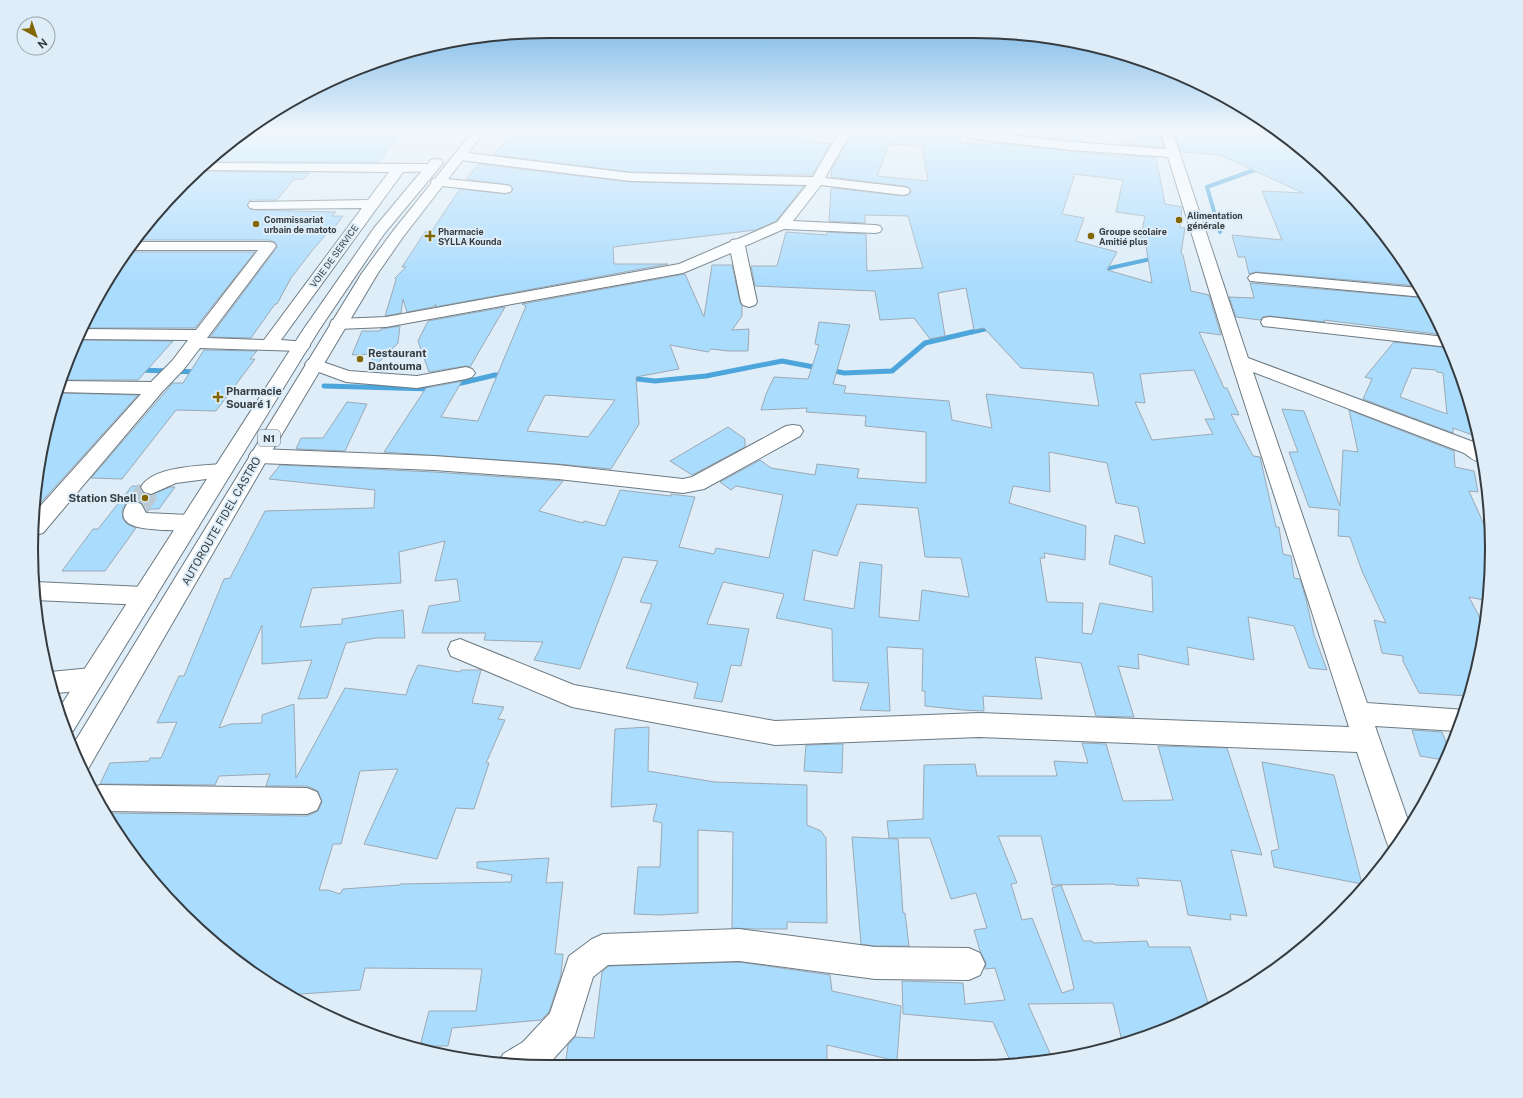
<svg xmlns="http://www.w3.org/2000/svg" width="1523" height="1098" viewBox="0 0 1523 1098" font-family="'Public Sans',sans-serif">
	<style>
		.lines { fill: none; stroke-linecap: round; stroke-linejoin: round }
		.stream-far1 { stroke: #4ca6dc; stroke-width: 4 }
		.stream { stroke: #4ca6dc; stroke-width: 5 }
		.building { fill: #aadcfe; stroke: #9ba9b3; fill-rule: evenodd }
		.minor-tunnel-far1 { stroke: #bcc9d3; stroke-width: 18; stroke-dasharray: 18 9; stroke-linecap: butt }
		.minor-tunnel { stroke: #bcc9d3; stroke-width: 24; stroke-dasharray: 24 12; stroke-linecap: butt }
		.minor-casing { stroke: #6c7a83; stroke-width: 2 }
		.highway-casing { stroke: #6c7a83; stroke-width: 2 }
		.minor { fill: #fff; fill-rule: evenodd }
		.highway { fill: #fff; fill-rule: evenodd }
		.poi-dot { fill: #836700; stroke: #deedf8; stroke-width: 1.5 }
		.labels { text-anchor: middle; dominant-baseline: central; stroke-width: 4; stroke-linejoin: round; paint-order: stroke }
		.far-poi-label { font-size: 9px; font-weight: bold; fill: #353b3f; stroke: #deedf8; text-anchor: start }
		.far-street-label { font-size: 9px; fill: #353b3f; stroke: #deedf8 }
		.shield { fill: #deedf8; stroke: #687076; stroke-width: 1 }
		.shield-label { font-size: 10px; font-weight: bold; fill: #353b3f }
		.poi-label { font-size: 11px; font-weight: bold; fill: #353b3f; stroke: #deedf8; text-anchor: start }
		.street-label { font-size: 11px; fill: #353b3f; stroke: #deedf8 }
		.rim { fill: none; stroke: #353b3f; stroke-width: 2 }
	</style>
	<rect width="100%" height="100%" fill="#deedf8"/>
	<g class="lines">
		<path class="stream-far1" d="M1220,232L1207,187L1260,168
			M1101,270L1155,258"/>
		<path class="stream" d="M139,370L198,372
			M830,370L844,373L892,371L925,343L993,327
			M629,378L655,381L706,376L782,361L819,368
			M453,385L495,375H505
			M324,386L432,389"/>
	</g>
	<path class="building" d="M248,130H403L379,162H212Z
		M518,130H559L555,134L606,139L619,130L640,134L645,130H799L792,139L830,144L812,175L630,172L493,155Z
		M868,130H962L960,143L989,145L991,143H996L1125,157V155L1156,158L1165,204L1182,207L1180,227L1185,228L1181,253L1183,255L1191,291L1209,295L1221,335L1199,332L1224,388H1227L1239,415L1231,414L1253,456L1260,457L1276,527H1279L1283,554L1291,556L1294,578L1300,579L1306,599L1314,635L1327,670L1309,668L1294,626L1248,617L1254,660L1187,647L1189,665L1138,654L1139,669L1118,666L1134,717L1096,716L1081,663L1035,657L1042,699L983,696L984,711L963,710L925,706V691H922L923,649L887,647L890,711L860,710L869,683L833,681L832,629L776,618L784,594L723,582L707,624L749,629L741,666L731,665L722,702L694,698L698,683L626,668L652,604L640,602L658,561L623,557L580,669L534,660L543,642L484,640L486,633H422L429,606L460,601L457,579L435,581L445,541L399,552L401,583L312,588L300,627L342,624V619L403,610L405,638H376L346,643L327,698L298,699L312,660L262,664V625L219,728L231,724L262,723V715L294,704L296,778L345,688L406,695L410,682L418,665L460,672L461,670H481L472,703L504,707L498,719L505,720L486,763H489L474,809L456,808L437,859L364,844L398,769L360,771L341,844H333L319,890H328L340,894L343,889L400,885V884L511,882L512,875L477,868V862L549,858L546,883L563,882L555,954H563L561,975L549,1012L541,1020L452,1028L448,1046H420L429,1011H476L482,969L365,968L360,990L286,995L208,939L138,865L108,813L307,816L318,811L322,802L318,791L307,786H266L270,774L219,776L215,785L100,784L110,763L149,761L150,758H161L177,722L157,723L179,676H184L224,579L230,578L265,511L374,508L375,490L269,479L280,465L434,472L563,481L539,511L583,523L584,521L605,526L620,490L671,496V494L695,497L679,547L714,554L716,548L769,558L783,495L736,486L731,490L720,482L760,460L771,468L815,475L817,464L859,469L857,478L926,483V432L865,426L866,416L806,412L807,408L761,410L766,394L774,377L808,379L819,345L815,344L819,322L850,325L833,384L846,386L844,393L949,401L952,420L992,428L986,394L1099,406L1093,373L1021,368L984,328L974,330L966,288L938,293L945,336L930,339L914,318L880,320L875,291L755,286L751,266H777L786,232L827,235V232L866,234L867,271L923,268L908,216L865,215V223L829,221L831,188L903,196L908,195L911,192L909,187L903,186L831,177L832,169L849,138L862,140L864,133H867ZM889,144L922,146L928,181L877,176ZM1075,174L1123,180L1116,212L1145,216L1139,245L1146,246L1152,283L1107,270L1117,252L1076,241L1084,218L1062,214ZM1194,370L1215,419H1205L1213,434L1152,440L1135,402L1145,403L1140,374ZM1049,452L1107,463L1116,503L1138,507L1145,544L1115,535L1109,564L1152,577L1153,612L1100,603L1092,634L1082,633L1083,603L1047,602L1040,558H1045L1044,553L1085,560L1086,526L1009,503L1013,486L1050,492ZM857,504L918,508L925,557L961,558L969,597L922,590L919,621L879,617L882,565L860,562L854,609L804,600L813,550L837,556Z
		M1007,130H1089L1083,141L1005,133Z
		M1132,130H1159L1164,147L1122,144V142L1136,143Z
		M1173,130H1233L1237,134H1274L1288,150H1303L1324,169L1385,233L1418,286L1256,272L1249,274L1245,257H1238L1232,235L1282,240L1262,191L1303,193L1220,155L1181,152Z
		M479,164L630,182L804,186L776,221L756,230L613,247L614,264H668L435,307L436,304L433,307L407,312L403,299L401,313L385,316L396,280L395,278L406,267H402L425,232H431L460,189L505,194L510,193L513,190L510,185L466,179Z
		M201,171L309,173L304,179H294L277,200H250L247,206L250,209L255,210L336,212L332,216H343L331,232H328L311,252L291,278L277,304H275L251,338L210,337L275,250L277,247L275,242L269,240H137L159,208Z
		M130,251L131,252H255L195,328H82L84,320Z
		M712,265H732L740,302L742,306V316L732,330L749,329L748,351H728L711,349L708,352L670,345L679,369L636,377L639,424L611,469L558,464L384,452L426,388L462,381L441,417L478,421L526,306L522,304L685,274L704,317ZM545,395L615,400L588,437L527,431Z
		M1250,283L1425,298L1439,320L1444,335L1324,320L1325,322L1269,316L1263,317L1260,320L1236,317L1229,297L1254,298Z
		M505,307L470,367L466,366L429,372L418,341L428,321Z
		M400,326L398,343L371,370L373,354L352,355L362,331H380L381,329Z
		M77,340L173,341L138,380H62Z
		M1394,342L1449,348L1474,415L1478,437L1453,428V433L1363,399L1372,379L1365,377ZM1412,368L1436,370L1437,372L1443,373L1447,414L1400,397Z
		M204,350L257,351L250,359H255L216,411L176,410L122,479L91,478L173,383H183Z
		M57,393L138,395L35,509V481L49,415Z
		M347,402L367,404L345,451L296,449L301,438H323Z
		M1282,409L1304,411L1340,506L1343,450L1358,452L1349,410L1454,451L1455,467L1474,471L1478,492L1469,491L1490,538L1488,601L1469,597L1485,627L1469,696L1419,693L1403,661V656L1382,653L1374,620L1386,623L1362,571L1350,537L1338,536L1339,510L1309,507L1289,452H1298Z
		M728,427L745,439V447L692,475L670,461Z
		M132,486H140L143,493L151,495L170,487H175L159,509H150L147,512L142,503L135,500L126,503L122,511L123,519L127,524L136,528L105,571H62L93,529H98Z
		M649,727L648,771L715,782L807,785V825L821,831L826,838L827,923L787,922V929H753L732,928L733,832L698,830V913L659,915L634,914L638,867H660L662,823L653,821L657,804L611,807L615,729Z
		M1412,730L1442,732L1449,750L1444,760L1420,756Z
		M1082,743L1106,744L1123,801L1173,800L1158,746L1227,748L1262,855L1231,850L1247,916L1230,914L1231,920L1188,915L1181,881L1137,878L1139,886L1115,885L1114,884L1052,885L1041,836H998L1017,883L1011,884L1022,920L1032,918L1062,993L1074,989L1052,888L1061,885L1083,941H1092L1093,943L1147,941L1149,947H1190L1209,1006L1172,1027L1122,1041L1113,1003L1028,1004L1053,1060L1042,1063H1011L993,1022L903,1014L902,981L963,983L965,1004L1005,1000L995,968L985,969L986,963L980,951L974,930L987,928L976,893L951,899L930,838H889L887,821L923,819L924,765L975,764L977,776H1057L1054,761L1088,763Z
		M843,744L842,773L804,771L806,745Z
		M1262,762L1334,775L1362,884L1274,867L1271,851L1279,849Z
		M852,837L898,839L903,913H905L909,946H875L861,944Z
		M739,962L830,975L832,991L901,1006L897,1061L827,1045V1061L786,1062V1064L565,1066L568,1045L575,1037L594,1038L602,972L609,966Z"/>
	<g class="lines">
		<path class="minor-tunnel-far1" d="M147,492L151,487"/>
		<path class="minor-tunnel" d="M134,509L148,491"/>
		<g class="minor-casing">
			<path id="minor" d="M840,130H852L825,178L903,187L908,188L910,191L908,194L903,195L821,185L793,221L875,225L880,226L882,229L880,232L875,233L784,229L745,246L757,302L755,305L749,307L743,305L741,302L731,253L683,273L386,327L338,329L332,328L330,324L332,320L338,319L386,317L679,264L730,242L732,240L738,239L777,222L807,185L630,181L460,160L455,159L454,156L455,153L460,152L630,173L813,177Z
				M1160,130H1172L1248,358L1479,444L1482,462C1474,462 1470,457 1464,453L1253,372L1367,703L1466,710L1457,731L1375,726L1410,826L1392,851L1390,850L1386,840L1357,752L979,737L775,745L572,707L451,656L448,649L451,642L460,639L574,685L775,721L979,713L1349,727L1231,361L1168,157L1072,150L973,139L969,138L967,135L969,132L973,131L1072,142L1166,149Z
				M210,163L431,164L436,165L438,168L436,171L403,172L281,340L307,342L310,346L307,350L301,351L200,348L184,369L162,392L43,533L35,535V512L141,394L57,392L61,381L151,382L172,361L188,340L77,339L81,329L196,330L258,250H131L137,242H269L274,243L276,246L274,249L207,338L264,340L362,208L255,209L250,208L248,205L250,202L368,200L389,172L202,170Z
				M438,178L505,185L510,186L512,189L510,192L505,193L433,185L431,182L433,179Z
				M1256,273L1419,288L1424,297L1250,281L1248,278L1250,275Z
				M1269,317L1445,337L1449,347L1263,326L1261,322L1263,318Z
				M314,359L349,371L417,376L466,367L472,369L475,373L472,377L466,379L417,388L346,382L308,368L305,364L308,360Z
				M793,425L800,426L803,431L800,436L704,489L683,493L558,479L434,470L259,463L252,461L249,456L252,451L259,449L434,456L558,465L683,479L692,477L786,426Z
				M222,464L229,466L232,471L229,476L176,483L151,494L144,492L141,487C153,466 200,466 222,464Z
				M134,501L141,504L146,513L189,515L197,517L200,523L197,529C185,532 174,530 162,530C147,529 112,528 127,504Z
				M35,582L144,587L152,590L156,596L152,602L144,605L35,600Z
				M91,668L100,671L104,679L100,687L91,690L56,693L50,672Z
				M100,785L307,788L317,792L321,801L317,810L307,814L107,811L94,787Z
				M739,929L875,947L969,948L980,953L985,964L980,975L969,980L875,979L739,961L608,965L593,977L575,1035L547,1066H515L499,1063L503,1054L523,1042L550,1013L569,956L592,939L603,934Z"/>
		</g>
		<g class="highway-casing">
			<path id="highway" d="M474,130H486L403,237L378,273L269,456L88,769L84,770L71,748L362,273L393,231Z
				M436,159L441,160L443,163L384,234L319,330L73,731L67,734L60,707L303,330L374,228L431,160Z"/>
		</g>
		<use href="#minor" class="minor"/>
		<use href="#highway" class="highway"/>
	</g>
	<linearGradient id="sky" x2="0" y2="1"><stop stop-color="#69aee3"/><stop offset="0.46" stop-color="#f0f7fc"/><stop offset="1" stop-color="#f0f7fc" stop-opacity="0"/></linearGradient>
	<rect width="1523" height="283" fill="url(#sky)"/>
	<g class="poi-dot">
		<circle cx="1179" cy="220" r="4"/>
		<circle cx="256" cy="224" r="4"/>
		<path d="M428 230h4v4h4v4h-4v4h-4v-4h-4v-4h4z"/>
		<circle cx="1091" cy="236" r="4"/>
		<circle cx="360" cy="359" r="4"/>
		<path d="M216 391h4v4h4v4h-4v4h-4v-4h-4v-4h4z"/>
		<circle cx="145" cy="498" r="4"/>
	</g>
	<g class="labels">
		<g class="far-poi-label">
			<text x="1187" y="215">Alimentation<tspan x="1187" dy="10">générale</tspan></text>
			<text x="264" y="219">Commissariat<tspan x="264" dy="10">urbain de matoto</tspan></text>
			<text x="438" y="231">Pharmacie<tspan x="438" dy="10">SYLLA Kounda</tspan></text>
			<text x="1099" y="231">Groupe scolaire<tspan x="1099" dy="10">Amitié plus</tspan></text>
		</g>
		<g class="far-street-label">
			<text transform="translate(334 256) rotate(-54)">VOIE DE SERVICE</text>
		</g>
		<rect class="shield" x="258" y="430" width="22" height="16" rx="3"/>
		<g class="shield-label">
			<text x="269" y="438">N1</text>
		</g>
		<g class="poi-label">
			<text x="368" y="353">Restaurant<tspan x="368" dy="13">Dantouma</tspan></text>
			<text x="226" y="391">Pharmacie<tspan x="226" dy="13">Souaré 1</tspan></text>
			<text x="137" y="498" text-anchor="end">Station Shell</text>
		</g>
		<g class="street-label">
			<text transform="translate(221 521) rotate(-60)">AUTOROUTE FIDEL CASTRO</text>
		</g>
	</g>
	<path d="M0 0H1523V1098H0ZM549 38H974A511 511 0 0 1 1485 549V549A511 511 0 0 1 974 1060H549A511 511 0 0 1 38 549V549A511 511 0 0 1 549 38Z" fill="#deedf8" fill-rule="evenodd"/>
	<path class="rim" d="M549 38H974A511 511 0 0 1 1485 549V549A511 511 0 0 1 974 1060H549A511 511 0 0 1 38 549V549A511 511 0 0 1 549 38Z"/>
	<g transform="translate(36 36) rotate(140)"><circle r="19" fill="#deedf8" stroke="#9aa6ae"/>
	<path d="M0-3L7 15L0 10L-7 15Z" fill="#836700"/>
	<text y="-6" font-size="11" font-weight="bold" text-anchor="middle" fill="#353b3f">N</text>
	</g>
</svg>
